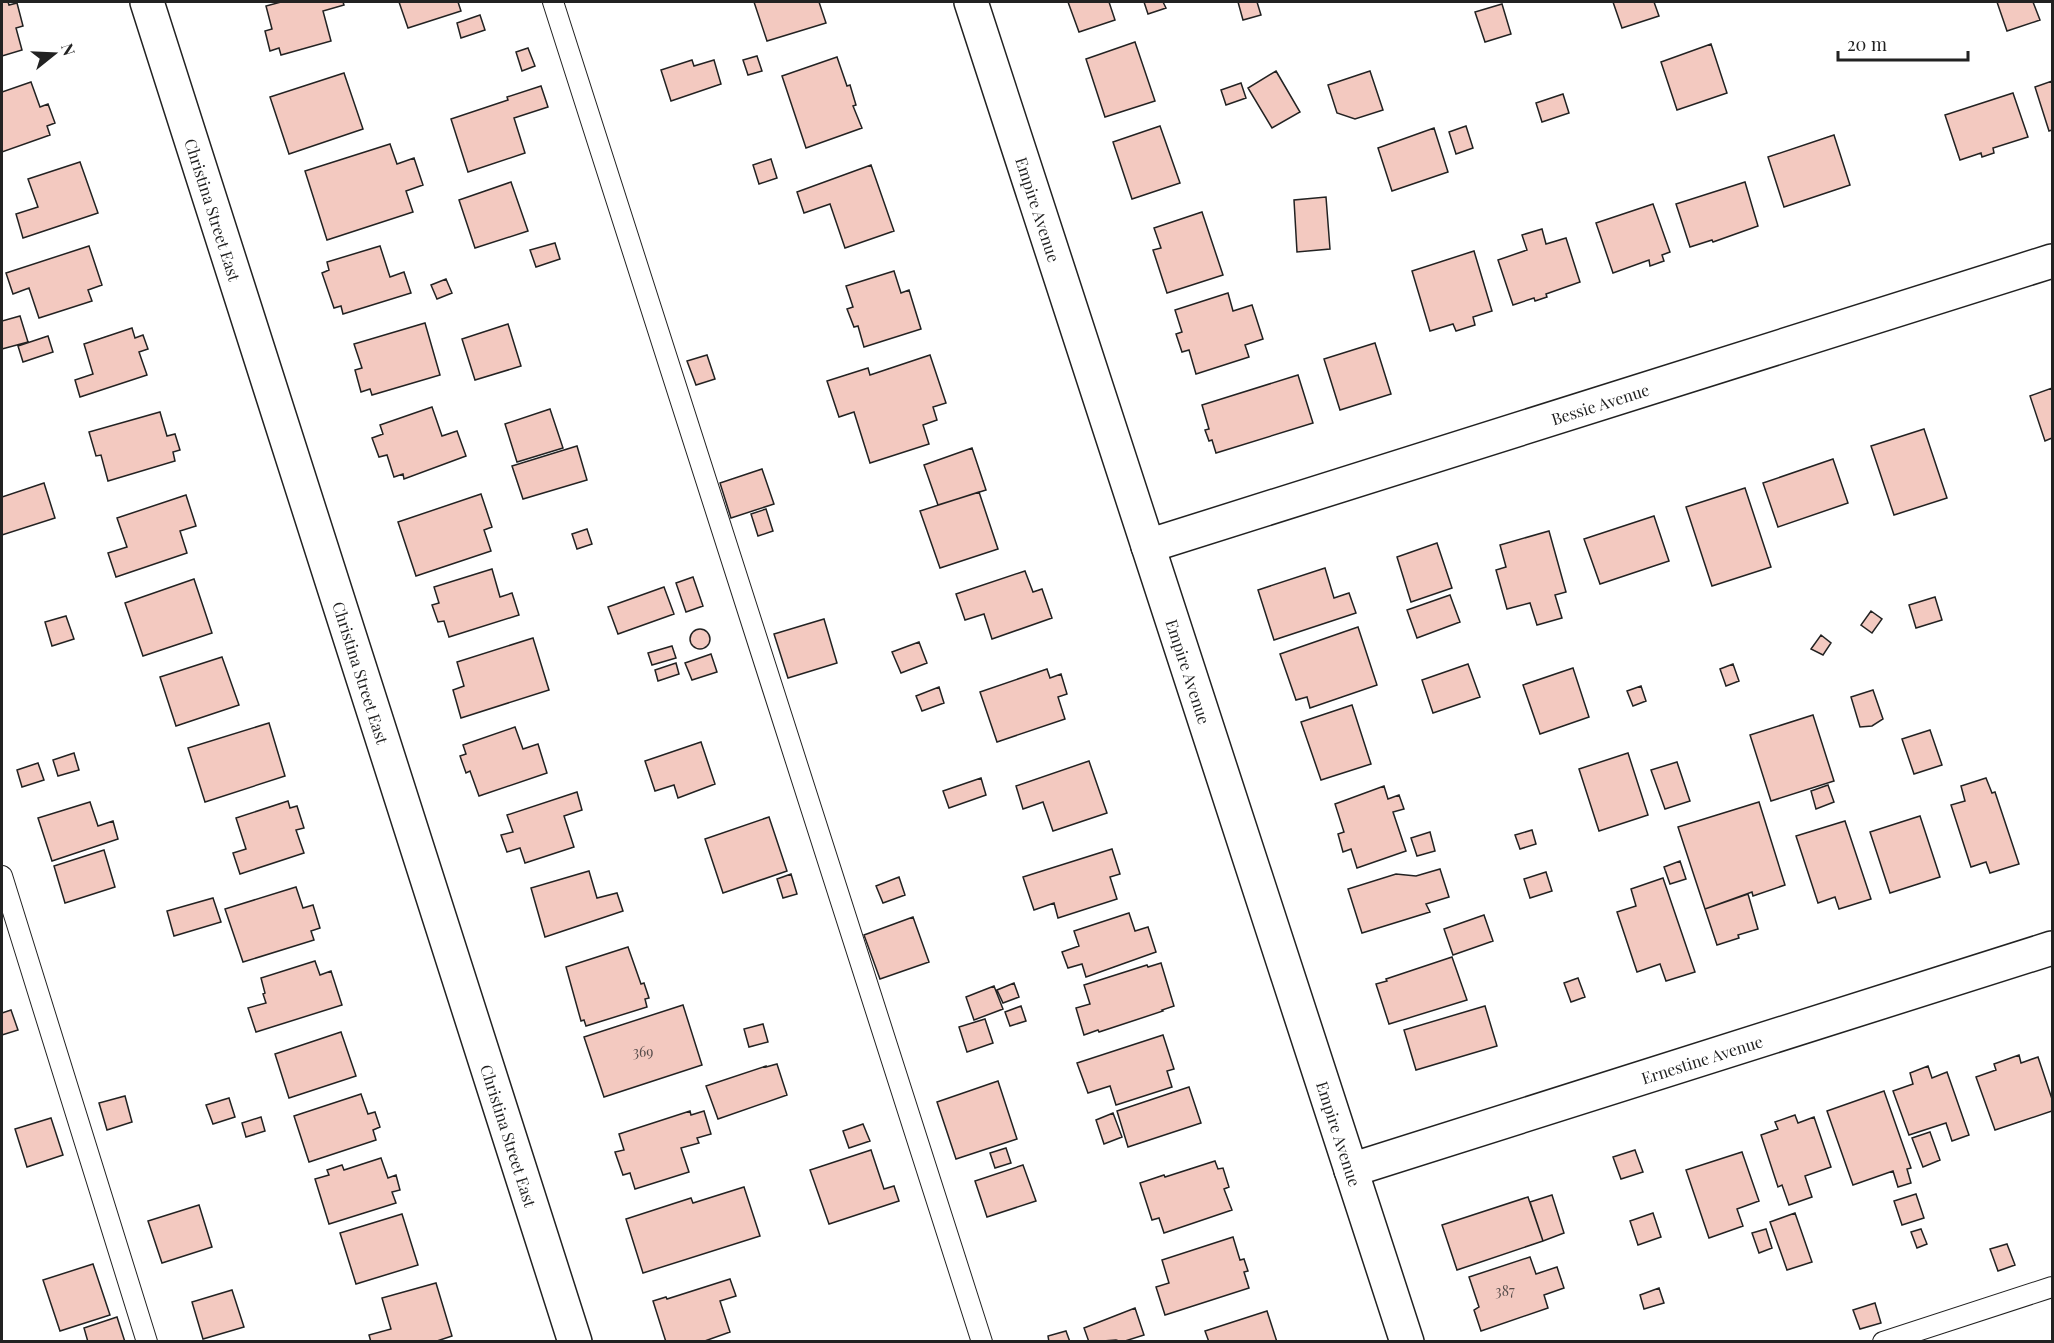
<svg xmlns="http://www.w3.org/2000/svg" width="2054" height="1343" viewBox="0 0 2054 1343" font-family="'Playfair Display',serif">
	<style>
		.building { fill: #f3c9c0; stroke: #222; stroke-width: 1.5 }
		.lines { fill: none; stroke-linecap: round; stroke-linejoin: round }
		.lane-casing { stroke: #222; stroke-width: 22 }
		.street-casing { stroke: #222; stroke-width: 36 }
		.lane { stroke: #fff; stroke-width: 20 }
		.street { stroke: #fff; stroke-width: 33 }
		.labels { text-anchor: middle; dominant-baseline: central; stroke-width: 4.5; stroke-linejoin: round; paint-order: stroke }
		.number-label { font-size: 14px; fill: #564c4a }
		.street-label { font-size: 16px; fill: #222; stroke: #fff }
	</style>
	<rect width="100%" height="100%" fill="#fff"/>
	<path class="building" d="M2,2H8L9,5L17,3L23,26L16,28L22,50L2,56Z
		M281,2H343L344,5L323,11L331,41L281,55L279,48L270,51L265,31L272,29L266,6Z
		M399,2H458L461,11L408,28Z
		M754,2H819L826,23L767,41Z
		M1068,2H1109L1115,20L1079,32Z
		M1144,2H1163L1166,8L1148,14Z
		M1238,2H1257L1261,15L1243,20Z
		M1613,2H1654L1659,16L1622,28Z
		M1997,2H2033L2040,20L2007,31Z
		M1502,4L1511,34L1485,42L1475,12Z
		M480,15L485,30L461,38L457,23Z
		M1135,42L1155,101L1105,117L1086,59Z
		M1711,44L1727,93L1677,110L1661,62Z
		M528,48L535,66L522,71L516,52Z
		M757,56L762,71L748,75L743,60Z
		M837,57L847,86L850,85L856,105L853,106L862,128L806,148L782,76Z
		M692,60L694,66L714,60L721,84L671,101L661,70Z
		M1276,71L1300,112L1272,128L1248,88Z
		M1370,71L1383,110L1355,119L1337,113L1328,85Z
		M344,73L363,129L289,154L270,97Z
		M2052,81V130L2049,131L2035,87Z
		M31,82L40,107L48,104L55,123L47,126L50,135L2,152V92Z
		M1241,83L1246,98L1226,105L1221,90Z
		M541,86L548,107L514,118L525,153L468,172L451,119L508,100L507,97Z
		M2013,93L2028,137L1993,148L1994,153L1982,157L1981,153L1960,160L1945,115Z
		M1563,94L1569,113L1542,122L1536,103Z
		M1160,126L1180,183L1132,199L1113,142Z
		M1466,126L1473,148L1456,154L1449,132Z
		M1434,128L1448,172L1392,191L1378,148Z
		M1834,135L1850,185L1784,207L1768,157Z
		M390,144L397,164L414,158L423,185L406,191L413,212L327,240L305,171Z
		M771,159L777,178L759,184L753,165Z
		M80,162L98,213L23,238L16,214L38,207L28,179Z
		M871,165L894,231L845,248L830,204L804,213L797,192Z
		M511,182L528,231L475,248L459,200Z
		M1745,182L1758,226L1713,242L1712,240L1690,247L1676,204Z
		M1326,197L1330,249L1297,252L1294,200Z
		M1653,204L1670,252L1662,255L1664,261L1650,266L1649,260L1613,273L1596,223Z
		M1202,212L1223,275L1167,293L1153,250L1161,248L1154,228Z
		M1542,229L1546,244L1566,238L1580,282L1546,294L1547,297L1535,301L1534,298L1513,305L1498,260L1527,250L1522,235Z
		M555,243L560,259L536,267L530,250Z
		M89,246L102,285L88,290L92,301L39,318L29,288L13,294L6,273Z
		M380,246L390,277L404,272L411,293L343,314L341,306L334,308L322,273L329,270L327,262Z
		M1474,251L1492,311L1473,317L1475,325L1456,331L1453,324L1430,331L1412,271Z
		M894,271L901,293L909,290L921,329L864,347L858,326L854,327L847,309L853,307L846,286Z
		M446,279L452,293L437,299L431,285Z
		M1228,293L1233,311L1252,305L1263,339L1245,345L1249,357L1196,374L1189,350L1182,352L1176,334L1182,332L1175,310Z
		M20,316L28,342L2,349V321Z
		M425,323L440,375L372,395L370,389L361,392L355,370L362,368L354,344Z
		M508,324L521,366L475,380L462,339Z
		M132,328L135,338L143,335L148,349L139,352L147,375L80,397L75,380L93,374L84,344Z
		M48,336L53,352L23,362L18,346Z
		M1375,343L1391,394L1340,410L1324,359Z
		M707,355L715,379L696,385L687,361Z
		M930,355L946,403L933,407L937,420L923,425L929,444L870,463L854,412L839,417L827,381L868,368L870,375Z
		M1298,375L1313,423L1216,453L1212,440L1209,441L1205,430L1209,429L1202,405Z
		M2052,388V438L2045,441L2030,396Z
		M432,407L442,436L457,431L466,456L404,479L403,474L394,477L387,455L379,457L372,438L383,434L380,425Z
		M550,409L563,448L517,462L505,424Z
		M160,412L167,436L175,434L180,450L173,452L175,461L108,481L101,455L96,456L89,432Z
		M1924,429L1947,498L1894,515L1871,446Z
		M577,446L587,480L523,499L512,466Z
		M972,448L986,490L938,505L924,465Z
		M1833,459L1848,503L1778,527L1763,483Z
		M762,469L774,504L731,518L720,483Z
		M44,483L55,518L2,535V497Z
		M1745,488L1771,567L1712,586L1686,507Z
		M979,492L998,549L940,568L920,511Z
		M481,494L492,527L484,530L491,551L416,576L398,522Z
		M186,495L196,526L180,531L187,553L116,577L108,553L127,547L117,518Z
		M766,509L773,531L758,536L751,514Z
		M1654,516L1669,561L1600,584L1584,539Z
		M587,529L592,544L577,549L572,534Z
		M1549,531L1566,592L1555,595L1562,618L1537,625L1530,603L1507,609L1496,570L1506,567L1500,545Z
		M1437,543L1452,588L1411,602L1397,557Z
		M1325,568L1334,598L1349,593L1356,613L1274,640L1258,590Z
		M492,569L500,597L512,593L519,615L449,637L444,621L438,622L432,605L439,603L434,587Z
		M1025,571L1033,592L1042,589L1052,618L992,639L984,614L965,620L956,594Z
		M693,577L703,606L686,612L676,583Z
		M194,579L212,633L143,656L125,603Z
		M664,587L674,614L618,634L608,607Z
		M1450,595L1460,622L1417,638L1407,610Z
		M1935,597L1942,620L1916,628L1909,605Z
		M1871,611L1882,619L1872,633L1861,625Z
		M66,616L74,639L52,646L45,622Z
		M824,619L837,663L788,678L774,634Z
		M1358,627L1377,685L1310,708L1307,697L1296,700L1280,654Z
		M690 639a10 10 0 1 1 20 0a10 10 0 1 1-20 0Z
		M1821,635L1831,643L1823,655L1811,649Z
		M533,638L549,690L461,718L453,690L464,686L457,662Z
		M919,642L927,663L901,673L892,652Z
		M672,646L676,658L652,665L648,653Z
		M711,654L717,672L692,680L685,663Z
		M222,657L239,705L176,726L160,677Z
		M676,663L679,674L658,681L655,670Z
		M1468,664L1480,697L1433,713L1422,680Z
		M1733,664L1739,681L1726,686L1720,669Z
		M1573,668L1589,717L1540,734L1523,685Z
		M1047,669L1050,678L1061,674L1067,694L1058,697L1065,719L997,742L980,692Z
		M1641,686L1646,701L1633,706L1627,691Z
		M939,687L944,703L922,711L916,696Z
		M1873,690L1883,719L1872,726L1860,727L1851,697Z
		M1352,705L1371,764L1321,780L1301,722Z
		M1813,715L1834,781L1771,801L1750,735Z
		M269,723L285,776L205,802L188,748Z
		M515,727L523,749L538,744L547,773L479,796L470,771L466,773L460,756L466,754L463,745Z
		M1930,730L1942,765L1914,774L1902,739Z
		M701,742L715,784L678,798L674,785L655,791L645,761Z
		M74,753L79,770L58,776L53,760Z
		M1628,753L1648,815L1599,831L1579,769Z
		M1089,761L1107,813L1053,831L1043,802L1023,809L1016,786Z
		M1677,762L1690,801L1665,809L1651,770Z
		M38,763L44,780L22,787L17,770Z
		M981,778L986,795L949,808L943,791Z
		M1986,778L1992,793L1995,792L2019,864L1990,873L1986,862L1971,867L1951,805L1965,801L1961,786Z
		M1828,785L1834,802L1816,809L1811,791Z
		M1384,786L1388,799L1399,795L1404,809L1393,812L1406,851L1357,868L1351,849L1343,852L1338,834L1344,832L1335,804Z
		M577,792L582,810L564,816L574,847L525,863L520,848L507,852L501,835L513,832L507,815Z
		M288,801L290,808L297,806L304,828L296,830L304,853L240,874L233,853L246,849L236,818Z
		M90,802L98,826L113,821L118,839L52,861L38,818Z
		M1759,802L1785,885L1753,896L1752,892L1705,909L1678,827Z
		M1920,816L1940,877L1890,893L1870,832Z
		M769,817L787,871L723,893L705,839Z
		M1845,821L1871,899L1839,909L1835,897L1818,903L1796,836Z
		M1532,830L1536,844L1520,849L1515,835Z
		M1430,832L1435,851L1417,856L1411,838Z
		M1112,849L1120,874L1110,877L1117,899L1058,918L1054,903L1034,910L1023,877Z
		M104,850L115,887L65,903L54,866Z
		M1680,861L1686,879L1670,884L1664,867Z
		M1440,869L1449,897L1426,904L1430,912L1362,933L1348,889L1396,874L1416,876Z
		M589,871L597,898L617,893L623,911L545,937L531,888Z
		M1546,872L1552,891L1530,898L1524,879Z
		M791,874L797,894L783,898L777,879Z
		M899,877L905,895L883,903L876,886Z
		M1663,878L1695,972L1666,981L1660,964L1637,972L1617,912L1636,906L1631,889Z
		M296,887L303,908L313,905L320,928L311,931L314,940L243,962L225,909Z
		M1748,894L1758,929L1738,935L1739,938L1717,945L1705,909Z
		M213,898L221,922L174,936L167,911Z
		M1129,913L1135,931L1148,927L1156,952L1086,977L1082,964L1068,968L1062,952L1079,946L1074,931Z
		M1484,915L1493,941L1453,955L1444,929Z
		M913,917L929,962L880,979L864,935Z
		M628,947L641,984L644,983L649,998L645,999L647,1007L586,1026L584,1020L581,1021L566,967Z
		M1452,957L1467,1000L1389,1024L1376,984L1387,981L1386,979Z
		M315,961L320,975L331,971L342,1005L256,1032L248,1008L266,1003L263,994L265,993L261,978Z
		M1161,963L1174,1006L1162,1010L1163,1011L1099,1032L1098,1030L1084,1035L1076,1008L1090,1004L1084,985L1147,965L1148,967Z
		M1578,978L1585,997L1571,1002L1564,983Z
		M1014,983L1019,997L1003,1003L997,990Z
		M994,986L1003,1009L974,1020L966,997Z
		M683,1005L702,1065L604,1097L584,1037Z
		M1021,1006L1026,1021L1010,1026L1005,1012Z
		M1485,1006L1497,1046L1416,1070L1404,1030Z
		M11,1010L18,1030L2,1035V1013Z
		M985,1019L993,1043L967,1052L959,1027Z
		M763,1024L768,1042L749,1047L744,1029Z
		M341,1032L356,1076L289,1098L275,1054Z
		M1163,1035L1174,1069L1167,1071L1172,1087L1116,1105L1110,1086L1088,1093L1077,1063Z
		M2019,1055L2021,1063L2038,1057L2052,1099V1111L1995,1130L1976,1077L1996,1070L1994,1064Z
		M777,1064L787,1095L718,1119L706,1086L766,1066V1067Z
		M1928,1066L1932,1078L1947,1072L1969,1135L1952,1141L1946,1123L1909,1135L1893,1091L1913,1084L1910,1073Z
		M998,1081L1017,1139L956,1159L937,1102Z
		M1189,1087L1201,1123L1128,1147L1117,1111Z
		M1884,1091L1911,1168L1907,1169L1911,1183L1898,1187L1893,1171L1853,1185L1827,1111Z
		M361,1094L368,1114L375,1112L380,1127L373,1130L376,1140L309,1162L294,1116Z
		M125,1096L132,1122L107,1130L99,1103Z
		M229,1098L235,1117L213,1124L206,1105Z
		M690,1111L691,1115L704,1111L711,1134L697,1138L699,1143L681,1148L689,1172L635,1189L630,1173L623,1175L615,1152L624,1150L619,1134Z
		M1113,1113L1122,1137L1104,1144L1096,1120Z
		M1795,1115L1798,1123L1814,1117L1831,1167L1805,1176L1812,1197L1789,1205L1782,1185L1778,1187L1761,1135L1778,1129L1775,1122Z
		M261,1117L265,1131L246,1137L242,1123Z
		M51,1118L63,1155L27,1167L15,1129Z
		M863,1124L870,1141L849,1148L843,1131Z
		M1930,1132L1940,1160L1923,1167L1912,1138Z
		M1006,1148L1011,1163L995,1168L990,1153Z
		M871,1150L884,1189L894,1186L899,1201L829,1224L810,1170Z
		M1635,1150L1643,1172L1621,1179L1613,1157Z
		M1742,1152L1759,1201L1737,1209L1743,1226L1709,1238L1686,1170Z
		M381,1158L388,1178L396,1175L400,1190L392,1192L396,1203L329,1224L315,1179L329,1175L327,1170L342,1165L344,1170Z
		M1215,1161L1218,1169L1223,1168L1229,1187L1224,1189L1232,1210L1164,1233L1159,1218L1152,1220L1140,1183L1164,1175L1165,1177Z
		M1023,1165L1036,1201L987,1217L975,1181Z
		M744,1187L760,1236L643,1273L626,1219L691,1198L693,1203Z
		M1916,1194L1924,1218L1902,1225L1894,1201Z
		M1552,1195L1564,1233L1543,1241L1530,1202Z
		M1528,1197L1543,1241L1457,1270L1442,1225Z
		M199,1205L212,1247L162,1263L148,1221Z
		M1653,1213L1661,1237L1638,1245L1630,1221Z
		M1795,1213L1812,1262L1787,1270L1770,1222Z
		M402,1214L418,1265L356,1284L340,1233Z
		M1766,1229L1772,1248L1759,1253L1752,1233Z
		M1921,1229L1927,1244L1917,1248L1911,1232Z
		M1233,1237L1240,1260L1244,1259L1248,1271L1244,1272L1249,1288L1165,1315L1156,1287L1169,1283L1162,1260Z
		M2007,1244L2015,1265L1998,1271L1990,1249Z
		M1530,1257L1536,1274L1557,1267L1564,1288L1544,1295L1548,1308L1481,1331L1474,1310L1479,1307L1469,1277Z
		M93,1264L110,1315L60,1331L43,1280Z
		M730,1279L736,1296L720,1301L730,1332L702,1342H666L653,1301L666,1297L667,1299Z
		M436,1283L452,1336L434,1342H371L369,1335L391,1329L382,1298Z
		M1659,1288L1664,1303L1644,1309L1640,1295Z
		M232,1290L244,1327L203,1339L192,1302Z
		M1875,1303L1881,1323L1860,1329L1853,1310Z
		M1135,1308L1144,1335L1122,1342L1116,1340L1089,1342L1084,1328Z
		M1267,1311L1277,1342H1209L1205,1331Z
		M117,1317L125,1342H88L84,1328Z
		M1066,1331L1070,1342H1049L1048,1336Z"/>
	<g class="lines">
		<g class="lane-casing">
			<path id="lane" d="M553,2L982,1342
				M2,876L147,1342
				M1883,1342L2052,1287"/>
		</g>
		<g class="street-casing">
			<g id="street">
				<path id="s1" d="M147,2L575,1342"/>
				<path id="s2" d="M971,2L1407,1342"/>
				<path id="s3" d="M1148,546L2052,261"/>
				<path id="s4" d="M1351,1170L2052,948"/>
			</g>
		</g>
		<use href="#lane" class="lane"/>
		<use href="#street" class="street"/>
	</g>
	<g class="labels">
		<g class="number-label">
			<text x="643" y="1051">369</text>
			<text x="1505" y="1290">387</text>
		</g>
		<g class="street-label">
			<text stroke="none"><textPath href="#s1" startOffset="218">Christina Street East</textPath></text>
			<text stroke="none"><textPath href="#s2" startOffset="218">Empire Avenue</textPath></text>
			<text stroke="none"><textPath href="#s3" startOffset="474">Bessie Avenue</textPath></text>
			<text stroke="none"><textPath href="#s2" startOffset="704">Empire Avenue</textPath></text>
			<text stroke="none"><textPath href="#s1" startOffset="704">Christina Street East</textPath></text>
			<text stroke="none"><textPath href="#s4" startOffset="368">Ernestine Avenue</textPath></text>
			<text stroke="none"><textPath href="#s1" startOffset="1190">Christina Street East</textPath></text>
			<text stroke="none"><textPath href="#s2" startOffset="1190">Empire Avenue</textPath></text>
		</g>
	</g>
	<rect width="2054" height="1343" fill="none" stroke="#222222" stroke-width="6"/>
	<g transform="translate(54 54) rotate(72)" stroke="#ffffff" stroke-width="4.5" paint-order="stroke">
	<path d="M0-4.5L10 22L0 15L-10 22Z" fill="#222222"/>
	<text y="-9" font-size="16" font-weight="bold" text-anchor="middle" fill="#222222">N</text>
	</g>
	<path d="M1838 51v9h130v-9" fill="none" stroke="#222222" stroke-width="3"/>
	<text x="1847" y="51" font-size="18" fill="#222222" stroke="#ffffff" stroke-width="4.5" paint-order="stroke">20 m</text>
</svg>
